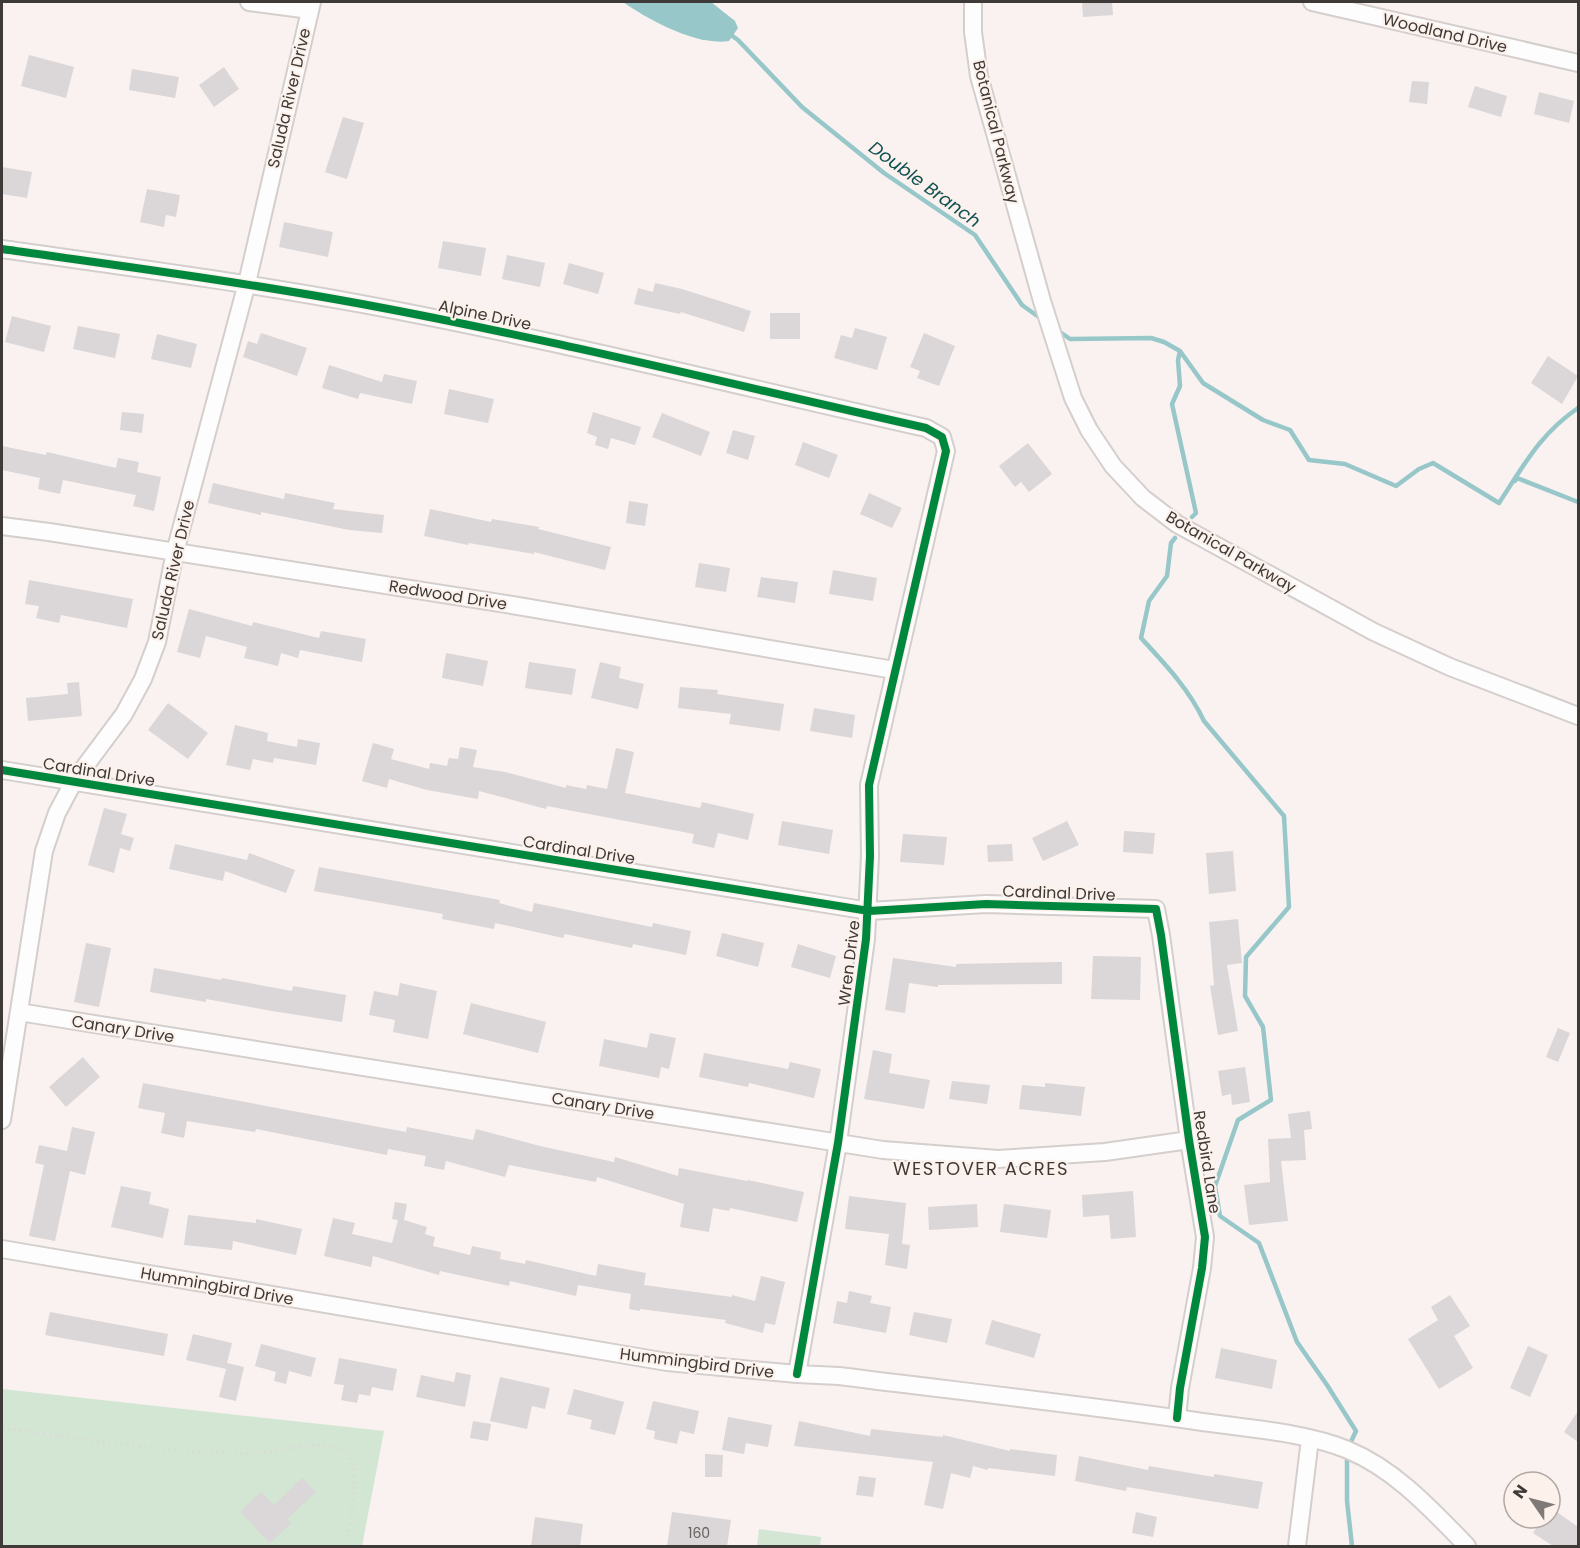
<svg xmlns="http://www.w3.org/2000/svg" width="1580" height="1548" viewBox="0 0 1580 1548" font-family="Poppins,sans-serif">
	<style>
		.green { fill: #d2e6d3 }
		.water { fill: #97c7c9 }
		.lines { fill: none; stroke-linecap: round; stroke-linejoin: round }
		.stream { stroke: #97c7c9; stroke-width: 4.5 }
		.building { fill: #dbd6d7 }
		.minor-casing { stroke: #d4cecc; stroke-width: 20 }
		.path { stroke: #dbd9d8; stroke-width: 3; stroke-dasharray: 1.5 4.5; stroke-linecap: butt }
		.minor { stroke: #fefdfd; stroke-width: 16 }
		.cycleway-casing { stroke: #fdf1ec; stroke-width: 11 }
		.cycleway { stroke: #00873e; stroke-width: 8 }
		.labels { text-anchor: middle; dominant-baseline: central; stroke-width: 4.5; stroke-linejoin: round; paint-order: stroke }
		.number-label { font-size: 14px; fill: #65615f }
		.street-label { font-size: 16px; fill: #3e3a37; stroke: #fdf1ec }
		.water-label { font-size: 18px; font-style: italic; fill: #105154; stroke: #fdf1ec }
		.neighbourhood-label { font-size: 18px; letter-spacing: 1.5px; fill: #3e3a37; stroke: #fdf1ec }
	</style>
	<rect width="100%" height="100%" fill="#f9f2f0"/>
	<path class="green" d="M2,1389L384,1431L362,1546H2Z
		M759,1529L821,1537L820,1546H757Z"/>
	<path class="water" d="M623,2H711L735,21L738,28L729,41C696,46 649,20 623,2Z"/>
	<g class="lines">
		<path class="stream" d="M731,35L738,40L802,107L884,173L975,235L1022,305L1043,320
			M1057,330L1070,339L1151,338L1164,342L1180,351L1203,383L1263,420L1290,430L1309,460L1345,464L1396,486L1419,469L1433,463L1499,503
			M1180,351L1178,360L1180,386L1172,404L1196,513L1192,517
			M1515,481L1517,478L1578,502
			M1499,503C1524,465 1540,434 1578,408
			M1175,538L1171,543L1167,576L1149,601L1141,638C1165,664 1189,689 1204,721L1284,816L1289,907L1246,957L1245,996L1263,1027L1271,1100L1238,1120L1215,1186L1220,1216L1259,1243L1297,1342L1327,1385L1356,1431L1349,1446
			M1347,1460V1501L1352,1546"/>
	</g>
	<path class="building" d="M1082,2H1112L1113,15L1083,17Z
		M29,55L74,67L66,98L21,86Z
		M224,67L239,89L214,107L199,85Z
		M132,69L179,77L175,98L129,90Z
		M1412,81L1429,82L1427,104L1409,102Z
		M1475,86L1507,96L1501,117L1468,107Z
		M1539,92L1574,101L1569,123L1534,114Z
		M343,117L364,123L347,179L325,172Z
		M2,167L32,172L27,198L2,194Z
		M147,189L180,195L176,217L166,215L164,227L140,222Z
		M284,222L333,232L328,257L279,247Z
		M443,241L486,248L481,276L438,268Z
		M507,255L545,263L540,287L502,279Z
		M569,263L604,273L598,294L563,284Z
		M655,283L682,289L751,311L744,332L681,312L680,314L634,304L638,288L653,292Z
		M770,313H800V339H770Z
		M12,316L51,326L44,352L5,342Z
		M78,326L120,334L115,358L73,349Z
		M855,328L887,337L877,370L834,358L841,335L852,338Z
		M261,333L307,348L297,376L243,357L248,341L257,344Z
		M924,333L955,346L939,386L917,378L920,371L910,367Z
		M157,334L197,344L191,368L151,359Z
		M1548,356L1578,376L1562,404L1531,383Z
		M329,365L382,382L384,374L417,381L412,404L360,393L358,399L322,388Z
		M449,389L494,399L488,423L444,414Z
		M122,412L144,414L142,433L120,430Z
		M593,412L641,427L635,445L611,438L608,449L595,445L597,437L587,433Z
		M662,413L710,432L701,456L652,437Z
		M733,430L755,436L748,460L726,453Z
		M803,442L838,455L829,478L795,465Z
		M1028,443L1052,474L1029,492L1021,482L1015,487L999,466Z
		M2,446L46,455L47,452L116,468L118,458L139,462L137,472L161,477L154,511L133,506L136,495L63,480L60,494L38,489L40,478L2,470Z
		M213,483L284,499L285,493L335,503L333,509L384,515L382,533L349,530L261,512V515L208,503Z
		M869,493L902,508L892,528L860,514Z
		M629,501L648,504L645,526L626,523Z
		M430,509L491,522L492,519L539,527L538,529L611,547L605,570L534,552V554L469,543L468,545L424,536Z
		M699,563L730,568L726,592L695,587Z
		M833,570L877,578L873,601L829,594Z
		M761,577L798,582L795,603L757,597Z
		M29,580L133,599L127,628L61,615L59,623L36,618L39,606L25,604Z
		M189,609L252,626L253,622L319,638L321,631L366,639L362,662L300,650L298,658L281,653L278,666L244,658L247,647L206,636L200,658L177,652Z
		M446,653L488,661L483,686L442,678Z
		M529,662L576,669L572,695L525,688Z
		M600,662L621,667L619,678L644,684L638,709L591,698Z
		M79,682L82,716L28,721L26,698L68,694L67,683Z
		M680,687L718,690L717,694L784,704L780,731L729,724L731,714L678,708Z
		M168,703L208,733L188,759L148,730Z
		M814,708L855,715L852,738L810,731Z
		M235,725L268,733L267,741L297,747L298,739L320,743L316,765L274,758L273,763L253,759L250,770L226,765Z
		M373,743L394,749L391,759L429,769L430,763L447,766L449,758L458,759L460,747L477,750L473,767L505,772L566,788V785L586,789L587,785L607,789L616,748L634,752L625,793L700,808L702,802L754,814L748,840L718,833L714,848L692,843L694,834L547,806L546,809L479,791L478,799L427,790L389,779L387,788L362,781Z
		M104,808L127,814L121,834L134,838L130,851L120,848L114,873L88,865Z
		M782,821L833,830L829,854L778,845Z
		M1067,821L1079,845L1043,861L1032,838Z
		M1124,831L1155,833L1153,854L1123,852Z
		M903,834L947,837L944,865L900,862Z
		M175,844L247,860L249,853L295,870L286,893L225,871L223,881L169,869Z
		M1012,844L1013,861L988,862L987,845Z
		M1233,851L1236,891L1209,894L1206,853Z
		M319,867L500,900L499,903L532,912L534,903L652,927L653,923L691,931L686,955L633,944L632,948L565,934L563,938L495,923L494,929L442,919L443,914L314,891Z
		M1238,919L1242,963L1227,965L1238,1031L1218,1035L1210,986L1214,985L1209,922Z
		M722,933L764,943L758,967L716,956Z
		M86,943L111,948L99,1007L74,1002Z
		M798,944L836,956L830,978L791,967Z
		M1093,956L1141,957L1140,1000L1091,999Z
		M893,958L956,967V964L1062,962V984L938,985V987L909,983L905,1013L885,1010Z
		M154,968L221,980L222,978L292,991L293,986L346,995L342,1022L272,1011L206,999V1002L150,992Z
		M400,983L437,991L428,1039L393,1032L395,1020L369,1015L374,991L398,996Z
		M471,1003L546,1022L538,1053L463,1034Z
		M1558,1028L1570,1033L1558,1062L1546,1057Z
		M650,1033L676,1038L669,1069L661,1067L659,1078L599,1066L604,1039L647,1048Z
		M873,1050L892,1054L889,1073L930,1080L924,1109L864,1099Z
		M704,1053L788,1069L790,1062L821,1069L814,1098L749,1083L748,1087L699,1077Z
		M83,1057L100,1077L66,1107L49,1087Z
		M1245,1067L1250,1102L1232,1105L1231,1094L1222,1096L1218,1071Z
		M952,1081L990,1085L987,1104L949,1099Z
		M143,1083L406,1132L407,1127L473,1140L476,1129L540,1146L614,1162L615,1157L678,1176L679,1168L747,1181L748,1180L804,1192L797,1222L730,1208L729,1211L713,1208L709,1232L680,1227L684,1204L597,1177L596,1182L509,1165L505,1177L446,1161L444,1170L424,1166L426,1156L388,1149L387,1155L256,1129L255,1132L187,1121L184,1138L161,1133L165,1113L138,1108Z
		M1045,1083L1085,1087L1081,1116L1019,1109L1022,1085L1045,1087Z
		M1310,1111L1312,1129L1304,1130L1306,1160L1281,1161L1288,1221L1249,1225L1244,1185L1270,1182L1268,1139L1291,1138L1288,1114Z
		M72,1127L95,1132L85,1175L70,1171L55,1241L29,1236L44,1165L35,1163L39,1145L67,1151Z
		M121,1186L151,1192L149,1204L169,1209L163,1238L111,1227Z
		M1133,1191L1136,1237L1111,1239L1109,1215L1083,1217L1082,1195Z
		M849,1196L906,1203L902,1244L910,1245L907,1269L885,1265L889,1234L845,1229Z
		M395,1202L407,1204L404,1220L427,1227L425,1234L435,1237L433,1246L470,1255L472,1246L501,1252L500,1259L525,1264L526,1260L596,1276L598,1264L646,1273L644,1285L732,1297V1295L755,1301L761,1276L785,1282L775,1325L765,1323L763,1333L725,1323L726,1320L640,1309V1311L629,1309L631,1294L578,1285L576,1296L510,1281L509,1286L440,1271L439,1275L373,1256L371,1267L324,1256L333,1218L355,1223L352,1234L392,1243L398,1220L392,1219Z
		M977,1204L978,1227L929,1230L928,1207Z
		M1004,1204L1051,1210L1047,1238L1000,1232Z
		M188,1215L256,1223V1219L302,1229L296,1255L233,1241L232,1250L184,1245Z
		M849,1291L872,1296L870,1303L891,1307L886,1333L833,1323L837,1301L847,1303Z
		M1450,1295L1470,1326L1454,1336L1473,1368L1439,1389L1408,1339L1438,1320L1431,1307Z
		M50,1312L168,1334L164,1356L45,1335Z
		M914,1312L952,1319L947,1343L909,1335Z
		M992,1320L1041,1334L1034,1358L985,1344Z
		M193,1334L232,1343L227,1363L244,1367L236,1401L219,1397L226,1369L186,1360Z
		M261,1344L316,1358L311,1377L289,1371L286,1384L274,1381L276,1372L255,1366Z
		M1528,1346L1548,1355L1530,1397L1510,1388Z
		M1221,1348L1277,1360L1272,1389L1215,1378Z
		M339,1358L397,1369L393,1391L372,1387L370,1396L359,1394L357,1403L341,1400L344,1385L334,1384Z
		M456,1372L471,1375L465,1407L416,1397L421,1375L454,1382Z
		M500,1377L550,1388L545,1409L532,1406L527,1429L490,1421Z
		M574,1389L624,1402L615,1435L590,1429L592,1420L567,1414Z
		M653,1401L699,1411L694,1434L680,1431L677,1444L654,1439L655,1431L646,1429Z
		M1578,1411V1442L1564,1432Z
		M728,1417L772,1425L768,1447L746,1443L744,1454L722,1450Z
		M473,1421L491,1424L488,1441L470,1438Z
		M799,1421L870,1436L871,1429L943,1437V1435L1010,1451V1449L1057,1455L1055,1476L988,1468V1470L973,1466L970,1478L951,1473L943,1509L924,1505L933,1462L794,1446Z
		M705,1454L723,1455L722,1477H705Z
		M1079,1456L1148,1470L1149,1466L1214,1477V1474L1263,1482L1258,1509L1127,1487L1126,1491L1075,1481Z
		M859,1476L876,1478L873,1497L856,1495Z
		M302,1478L316,1492L287,1519L291,1523L270,1543L240,1512L261,1492L274,1505Z
		M1550,1507L1578,1527V1546H1553L1533,1533L1543,1518H1550Z
		M672,1512L731,1520L727,1546H667Z
		M1136,1512L1157,1517L1153,1537L1132,1533Z
		M535,1517L583,1524L580,1546H531Z"/>
	<g class="lines">
		<g class="minor-casing">
			<path id="minor" d="M249,2L310,10
				M973,2V32L979,76L1042,301L1073,398L1089,430L1113,466L1143,498L1177,524L1374,632L1450,667L1578,716
				M1312,2L1578,63
				M2,249C122,266 242,282 362,304C551,339 738,386 926,428L942,437L946,451L869,785L870,856L866,939L838,1143L797,1374
				M2,526L49,532L512,605L894,670
				M2,770L869,911L986,904L1156,909L1161,935L1189,1140L1205,1237L1202,1268L1180,1388L1177,1418
				M19,1012L883,1150L998,1159L1105,1152L1189,1140
				M2,1120L44,851L57,813L74,781L124,714L143,679L157,642L175,552L247,283L312,2
				M2,1249L667,1362L797,1374L839,1376C958,1391 1077,1404 1196,1421C1242,1428 1306,1432 1348,1450C1396,1470 1432,1510 1467,1546
				M1297,1546L1310,1439"/>
		</g>
		<path class="path" d="M2,1428C85,1439 173,1455 257,1453C279,1453 328,1435 346,1453C363,1469 349,1525 346,1546"/>
		<use href="#minor" class="minor"/>
		<g class="cycleway-casing">
			<path id="cycleway" d="M2,249C122,266 242,282 362,304C551,339 738,386 926,428L942,437L946,451L869,785L870,856L866,939L838,1143L797,1374
				M2,770L869,911L986,904L1156,909L1161,935L1189,1140L1205,1237L1202,1268L1180,1388L1177,1418"/>
		</g>
		<use href="#cycleway" class="cycleway"/>
	</g>
	<g class="labels">
		<g class="number-label">
			<text x="699" y="1533">160</text>
		</g>
		<g class="street-label">
			<text transform="translate(1445 33) rotate(13)">Woodland Drive</text>
			<text transform="translate(289 98) rotate(-77)">Saluda River Drive</text>
			<text transform="translate(996 132) rotate(76)">Botanical Parkway</text>
			<text transform="translate(485 315) rotate(12)">Alpine Drive</text>
			<text transform="translate(1231 552) rotate(30)">Botanical Parkway</text>
			<text transform="translate(173 570) rotate(-77)">Saluda River Drive</text>
			<text transform="translate(448 595) rotate(9)">Redwood Drive</text>
			<text transform="translate(99 772) rotate(9)">Cardinal Drive</text>
			<text transform="translate(579 850) rotate(9)">Cardinal Drive</text>
			<text transform="translate(1059 893) rotate(2)">Cardinal Drive</text>
			<text transform="translate(849 963) rotate(-83)">Wren Drive</text>
			<text transform="translate(123 1029) rotate(9)">Canary Drive</text>
			<text transform="translate(603 1106) rotate(9)">Canary Drive</text>
			<text transform="translate(1207 1162) rotate(81)">Redbird Lane</text>
			<text transform="translate(217 1286) rotate(10)">Hummingbird Drive</text>
			<text transform="translate(697 1363) rotate(7)">Hummingbird Drive</text>
		</g>
		<g class="water-label">
			<text transform="translate(925 184) rotate(36)">Double Branch</text>
		</g>
		<g class="neighbourhood-label">
			<text x="981" y="1168">WESTOVER ACRES</text>
		</g>
	</g>
	<rect width="1580" height="1548" fill="none" stroke="#3e3a37" stroke-width="6"/>
	<g transform="translate(1532 1500) rotate(305)"><circle r="28" fill="#fdf1ec" stroke="#b1a8a4" stroke-width="1.5"/>
	<path d="M0-4.5L10 22L0 15L-10 22Z" fill="#7f7a78"/>
	<text y="-9" font-size="16" font-weight="bold" text-anchor="middle" fill="#3e3a37">N</text>
	</g>
</svg>
